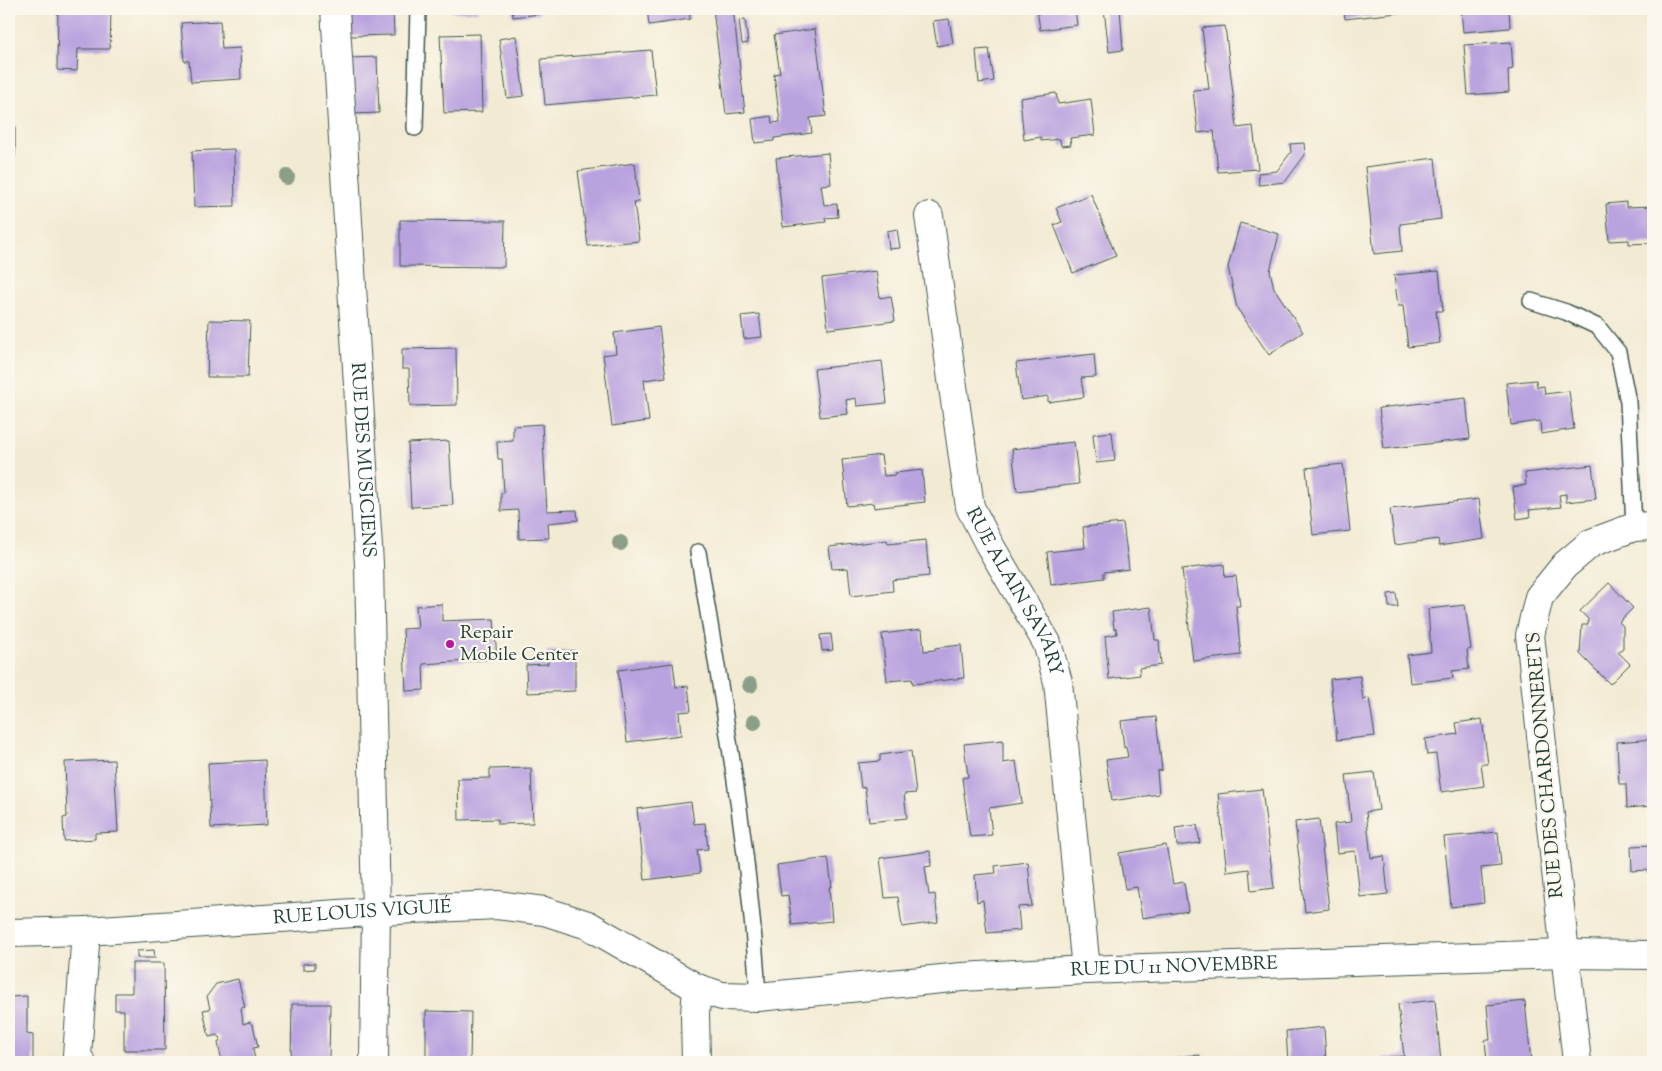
<svg xmlns="http://www.w3.org/2000/svg" width="1662" height="1071" viewBox="0 0 1662 1071" font-family="'Sorts Mill Goudy',serif">
	<style>
		.building { fill: #b9a3df }
		.lines { fill: none; stroke-linecap: round; stroke-linejoin: round }
		.service-casing { stroke: #3f574c; stroke-width: 18 }
		.minor-casing { stroke: #3f574c; stroke-width: 30 }
		.service { stroke: #fff; stroke-width: 15 }
		.minor { stroke: #fff; stroke-width: 28 }
		.tree { fill: #8b9f88 }
		.poi-dot { fill: #b5179e; stroke: #fbf7ec; stroke-width: 2 }
		.labels { text-anchor: middle; dominant-baseline: central; stroke-width: 4.5; stroke-linejoin: round; paint-order: stroke }
		.street-label { font-size: 19px; fill: #1f3d34; stroke: #fbf7ec }
		.poi-label { font-size: 19px; fill: #1f3d34; stroke: #fbf7ec; text-anchor: start }
	</style>
	<rect width="100%" height="100%" fill="#fbf7ec"/>
	<filter id="ink" filterUnits="userSpaceOnUse"><feTurbulence type="fractalNoise" baseFrequency=".02" numOctaves="2"/><feDisplacementMap in="SourceGraphic" scale="10" xChannelSelector="R" yChannelSelector="G"/><feConvolveMatrix kernelMatrix="1 2 1 2 8 2 1 2 1" color-interpolation-filters="sRGB"/></filter>
	<filter id="wash" filterUnits="userSpaceOnUse"><feTurbulence type="fractalNoise" baseFrequency=".0096" numOctaves="4" result="noise"/><feDisplacementMap in="SourceGraphic" scale="20" xChannelSelector="R" yChannelSelector="G"/><feGaussianBlur stdDeviation="1.12" result="paint"/><feColorMatrix in="noise" values="0 0 0 0 0 0 0 0 0 0 0 0 0 0 0 0 0 1.4 0 .05"/><feComposite in="paint" operator="in"/></filter>
	<g filter="url(#wash)">
		<rect width="100%" height="100%" fill="#f2ebd4"/>
		<g id="blocks">
			<path class="building" d="M58,9H111L110,49H78L77,71L57,70Z
				M349,9H393L394,35L350,36Z
				M451,9H478L479,12H451Z
				M512,9H539L540,14L513,17Z
				M647,9H689L690,19L649,25Z
				M713,9H733L745,112L726,114Z
				M1037,9H1075L1077,25L1040,30Z
				M1104,9H1120L1123,50L1109,52Z
				M1239,9H1267L1268,10L1239,14Z
				M1344,9H1423V10L1345,19Z
				M1461,9H1509L1510,28L1463,32Z
				M745,19L748,43L742,44L739,20Z
				M949,19L953,43L937,46L933,21Z
				M220,21L222,49L240,48L241,79L191,82L189,61H184L181,23Z
				M1225,26L1237,128L1253,126L1258,169L1218,172L1214,131L1198,133L1193,90L1209,89L1202,28Z
				M815,29L826,116L810,118L812,133L774,138V141L755,143L752,119L771,116L772,123L780,122L774,74L780,73L774,35Z
				M480,34L482,112L444,113L440,35Z
				M516,36L524,96L507,98L499,39Z
				M1511,42L1513,69L1508,70L1509,92L1468,95L1464,45Z
				M989,49L994,81L979,83L976,50Z
				M651,50L656,95L545,105L541,59Z
				M377,57L379,113L353,114L351,58Z
				M1056,93L1058,104L1091,99L1095,135L1070,138L1071,145L1061,146L1060,139L1041,141V137L1024,140L1020,98Z
				M9,125H15V156H9Z
				M1304,143L1305,155L1285,182L1259,185L1258,173L1277,171L1291,152L1290,144Z
				M234,149L235,206L194,207L192,151Z
				M828,153L831,184L821,185L824,205L837,204L838,217L825,218L826,222L783,227L776,158Z
				M1435,158L1441,219L1400,224L1402,251L1374,254L1365,167Z
				M635,163L639,202H634L639,241L588,246L578,171Z
				M1091,194L1116,256L1073,273L1054,225L1062,222L1056,208Z
				M1626,202V207L1653,206V243L1629,244V240L1609,241L1606,204Z
				M400,220L505,221L504,267L400,266Z
				M1240,223L1279,234L1270,271L1274,288L1303,332L1269,355L1237,308L1228,267Z
				M897,229L900,248L889,249L887,231Z
				M876,271L880,298L891,296L895,321L828,329L822,278Z
				M1439,271L1443,311H1436L1440,343L1408,347L1403,306H1398L1394,275Z
				M759,314L762,337L744,339L741,316Z
				M209,320L250,321L248,377H207Z
				M659,327L666,377L644,380L649,421L612,426L603,355L616,353L614,333Z
				M456,348L457,405L410,406L409,369H402V349Z
				M1094,354L1096,377L1081,378L1084,397L1048,402V396L1021,400L1016,363Z
				M882,361L887,403L857,406L856,398L846,400L848,414L820,417L814,369Z
				M1536,380L1537,387L1544,386L1545,394L1569,391L1574,429L1541,434L1540,421L1511,425L1506,383Z
				M1466,398L1470,439L1384,449L1379,408Z
				M542,424L547,511L577,510L578,520L548,523L549,538L519,539L518,510L501,511V493H504L502,459H498L497,442L513,441V426Z
				M1112,432L1115,461L1096,463L1093,434Z
				M449,441L453,505L411,507L408,443Z
				M1074,442L1079,484L1017,491L1012,449Z
				M881,455L884,476L895,475V473L922,470L925,502L874,508L873,503L847,506L842,460Z
				M1343,464L1350,531L1313,535L1306,468Z
				M1592,465L1596,499L1566,502V494L1559,495L1561,507L1529,510L1530,517L1517,519L1513,487L1526,485L1525,473Z
				M1479,499L1484,539L1439,546L1438,539L1395,545L1390,509Z
				M1123,523L1129,569L1104,572V578L1051,585L1047,552L1085,548L1083,527Z
				M887,540L888,544L926,540L929,576L892,580L893,591L851,596L848,568L832,569L829,547Z
				M1224,564L1225,577L1236,576L1240,606H1236L1241,655L1193,661L1182,569Z
				M1609,583L1633,608L1619,622L1623,626V648L1618,652L1630,664L1610,684L1580,654L1582,625H1588V619L1580,611Z
				M1396,593L1398,607H1389L1388,594Z
				M442,604V621L494,619L497,659L423,664L424,690L406,691L403,629L418,628L416,606Z
				M1465,605L1471,649L1467,650L1469,669L1452,671L1453,678L1410,683L1407,655L1431,652L1428,609Z
				M1151,607L1155,640H1159L1161,665L1139,668L1140,675L1109,679L1105,636L1117,634L1116,628L1114,629L1112,612Z
				M922,629L924,651L935,650V648L961,645L964,678L913,684L912,679L887,681L882,634Z
				M831,634L833,650L822,651L820,635Z
				M547,651H575V691L527,693L526,665L548,664Z
				M673,663L676,687L688,686L691,711L679,712L681,735L627,742L618,670Z
				M1360,676L1363,700L1369,698L1375,736L1337,740L1330,679Z
				M1156,717L1162,770L1157,771L1159,794L1112,801L1106,760L1128,757L1126,747L1124,748L1121,721Z
				M1482,719L1488,764H1481L1484,786L1441,792L1436,754L1427,755L1425,739L1458,734L1456,723Z
				M1653,739V806L1627,808L1626,784H1619L1617,742Z
				M1003,740V763L1016,761L1022,803L989,808L992,835L970,837L962,778L968,777L964,744Z
				M911,751L916,793L904,794L907,818L869,822L865,787L861,788L858,763L880,761V755Z
				M114,760L118,832L95,833V839L64,841L63,818L67,817L65,762Z
				M265,760L267,825L211,828L208,763Z
				M531,768L533,823L498,824V819L459,820L458,779L490,778V769Z
				M1374,772L1379,810L1366,812L1371,858L1384,856L1388,894L1360,897L1355,851L1337,853L1334,824L1351,822L1346,775Z
				M1262,789L1274,888L1251,891L1249,869L1227,872L1218,794Z
				M691,802L694,824L705,823L708,849L697,850L700,873L645,880L637,809Z
				M1319,819L1329,909L1305,912L1295,822Z
				M1197,825L1200,843L1177,846L1175,828Z
				M1498,832L1501,866L1481,868L1484,903L1451,907L1444,837Z
				M1166,845L1173,884L1184,882L1188,911L1142,918L1137,887L1125,889L1119,853Z
				M1653,845V877L1647,870L1632,871L1631,846Z
				M930,851L931,866L925,867L929,895L935,894L938,922L902,927L898,897L885,898L880,858Z
				M828,858L832,887H829L832,921L792,925L788,895L781,896L777,865Z
				M1028,862L1032,906L1018,907L1020,930L987,933L983,900L977,902L975,875L996,873L995,866Z
				M154,950L155,958H137V951Z
				M132,963H164L165,1050H124V1010H115V993H132Z
				M315,963V969L303,970V964Z
				M238,979L245,1007L241,1008L243,1024L249,1022L253,1025L258,1047L253,1048L255,1061L222,1062L218,1043L221,1038L217,1035L209,1037L203,1010L210,1009L207,996L216,984Z
				M27,996V1034L33,1035V1062H9V997Z
				M1435,1000L1441,1062H1383V1058L1404,1056L1398,1004Z
				M1525,1001L1531,1062H1487L1485,1040H1490L1487,1005Z
				M292,1004H330L329,1062H291Z
				M426,1011L471,1012L470,1062H426Z
				M1324,1027L1326,1062H1288L1286,1031Z
				M1200,1055V1062H1178V1057Z"/>
		</g>
	</g>
	<g filter="url(#ink)">
		<use href="#blocks" fill-opacity="0" stroke="#3f574c" stroke-width="1"/>
		<g class="lines">
			<g class="service-casing">
				<path id="service" d="M415,128L418,9
					M1531,301L1566,312L1598,327L1618,352L1628,402L1634,527
					M698,552C722,699 750,847 758,997"/>
			</g>
			<g class="minor-casing">
				<g id="minor">
					<path id="s1" d="M335,9L369,564L376,912L374,1062"/>
					<path id="s2" d="M929,216L970,507L989,544L1047,643L1058,682L1086,970"/>
					<path id="s3" d="M9,933L86,931L413,909L497,905L544,911L588,925L697,988L722,996L758,997L962,977L1086,970L1564,954L1653,955"/>
					<path d="M81,1062L77,1056L86,931"/>
					<path d="M696,1062L695,1014L697,988"/>
					<path d="M1577,1062L1530,635L1539,597L1565,565L1591,543L1634,527L1653,526"/>
				</g>
			</g>
			<use href="#service" class="service"/>
			<use href="#minor" class="minor"/>
		</g>
		<g class="tree">
			<circle cx="287" cy="177" r="8"/>
			<circle cx="620" cy="543" r="8"/>
			<circle cx="750" cy="685" r="8"/>
			<circle cx="754" cy="722" r="8"/>
		</g>
	</g>
	<circle class="poi-dot" cx="450" cy="644" r="5"/>
	<g class="labels">
		<g class="street-label">
			<text stroke="none"><textPath href="#s1" startOffset="452">RUE DES MUSICIENS</textPath></text>
			<text stroke="none"><textPath href="#s2" startOffset="390">RUE ALAIN SAVARY</textPath></text>
			<text transform="translate(1546 765) rotate(-95)">RUE DES CHARDONNERETS</text>
			<text stroke="none"><textPath href="#s3" startOffset="354">RUE LOUIS VIGUIÉ</textPath></text>
			<text stroke="none"><textPath href="#s3" startOffset="1188">RUE DU 11 NOVEMBRE</textPath></text>
		</g>
		<g class="poi-label">
			<text x="460" y="633">Repair<tspan x="460" dy="22">Mobile Center</tspan></text>
		</g>
	</g>
	<rect width="1662" height="1071" fill="none" stroke="#fbf7ec" stroke-width="30"/>
</svg>
